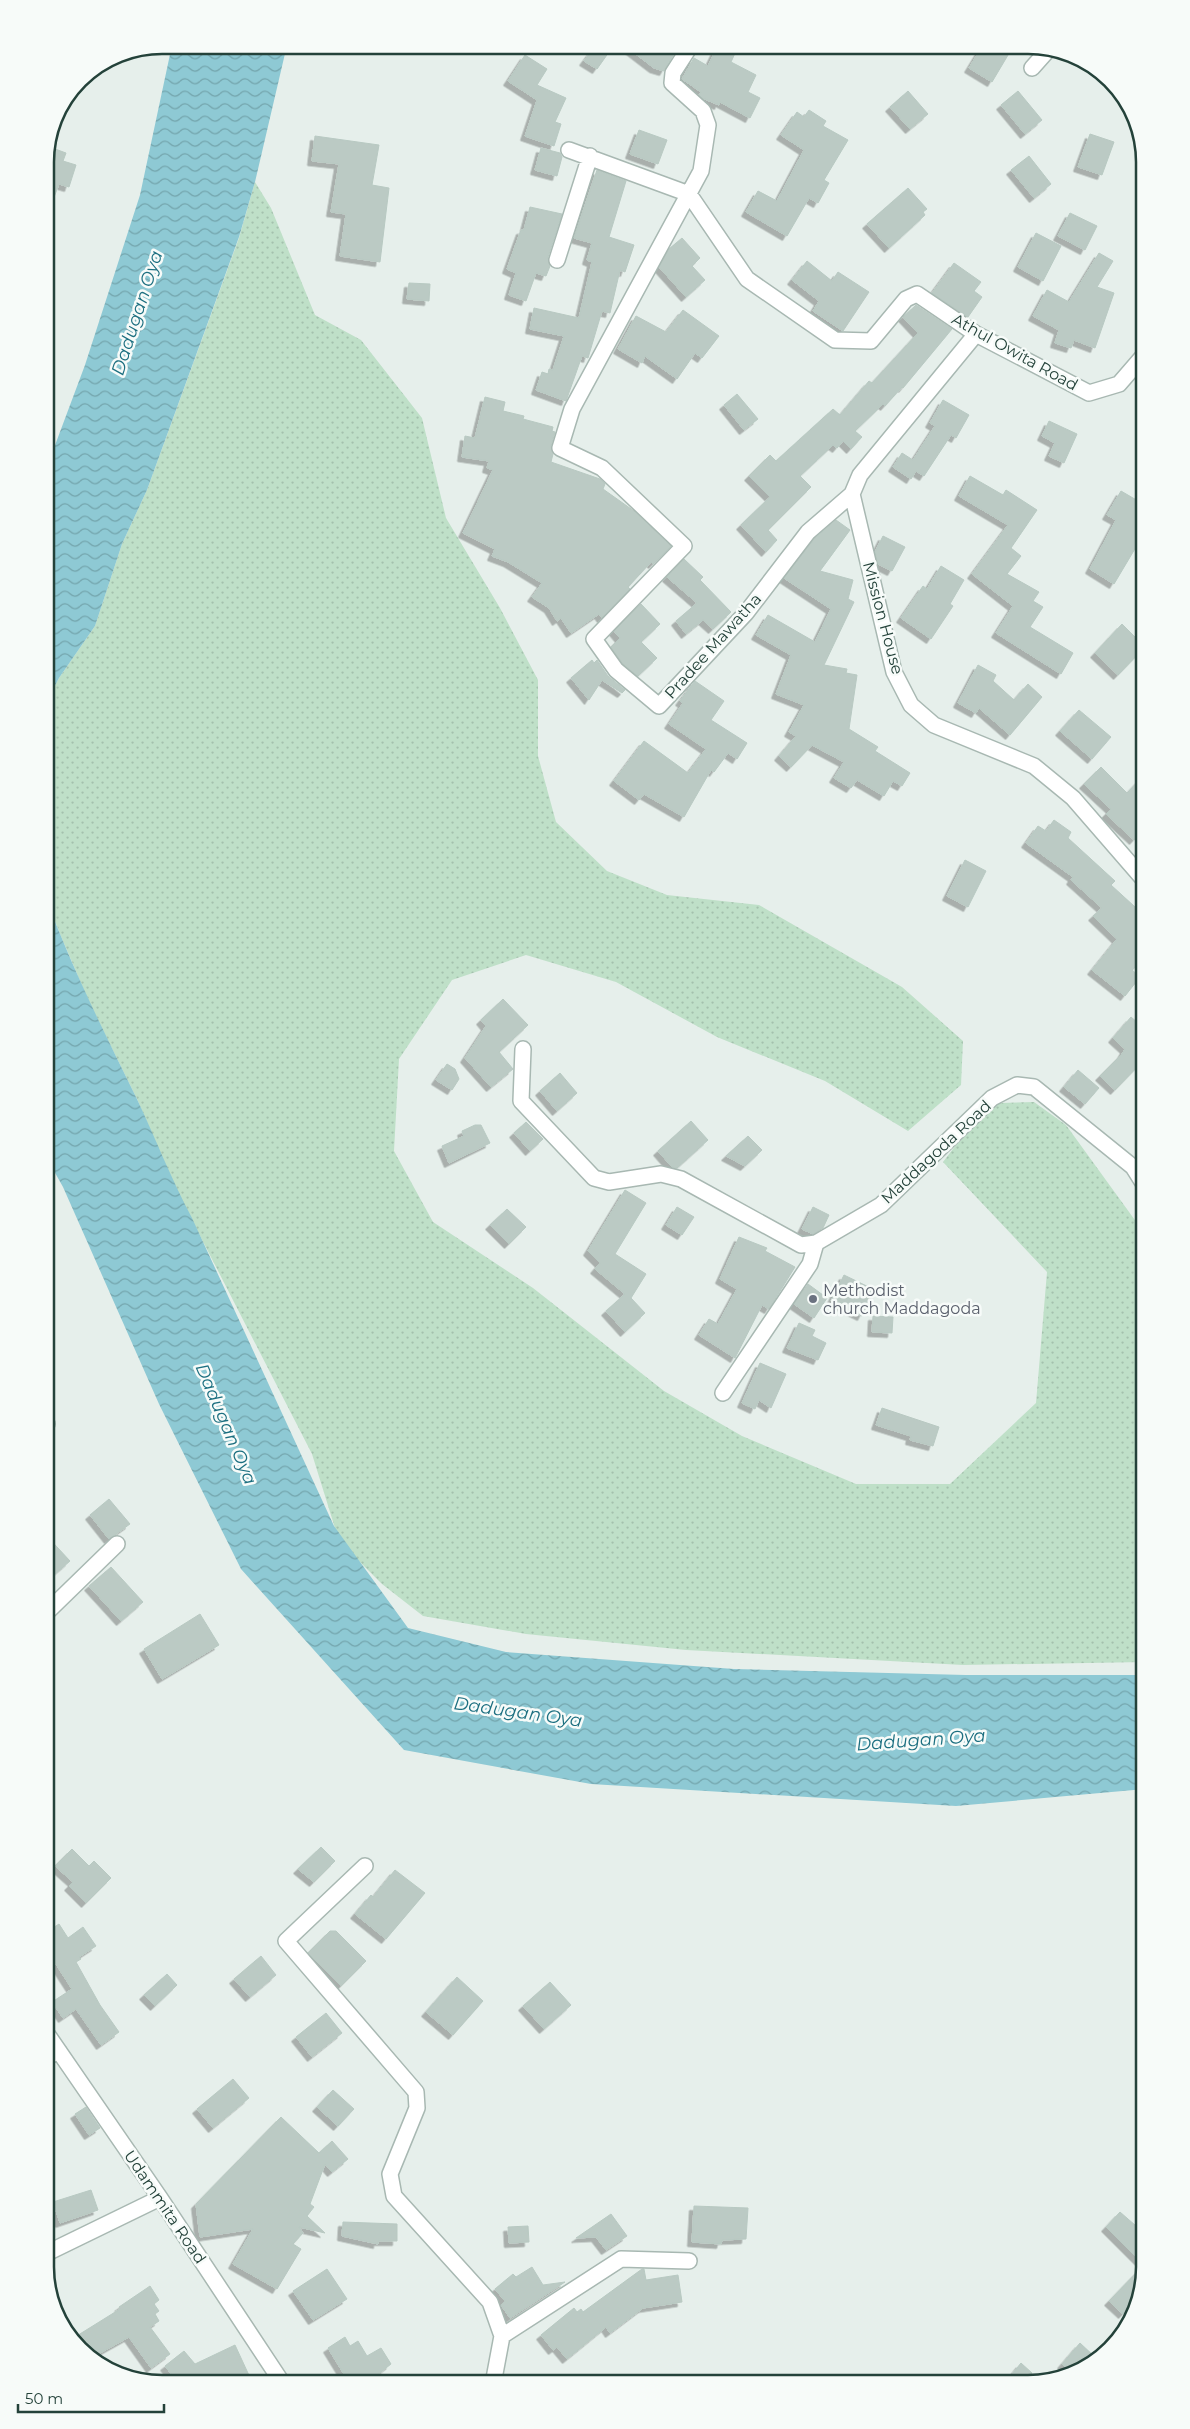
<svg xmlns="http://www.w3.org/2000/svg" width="1190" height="2429" viewBox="0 0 1190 2429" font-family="Montserrat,sans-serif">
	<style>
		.grass { fill: url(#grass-dots) }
		.water { fill: url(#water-waves) }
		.building { fill: #bbcac4; stroke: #b8c9c2; filter: url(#shadow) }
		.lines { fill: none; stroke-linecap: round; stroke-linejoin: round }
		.minor-casing { stroke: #a8b8b2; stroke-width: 18 }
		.minor { stroke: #fff; stroke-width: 15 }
		.worship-dot { fill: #6b7280; stroke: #f7fbf9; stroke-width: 2 }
		.labels { text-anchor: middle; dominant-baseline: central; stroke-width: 5; stroke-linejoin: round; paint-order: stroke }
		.street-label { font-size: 16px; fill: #24423a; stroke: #f7fbf9 }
		.worship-label { font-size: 16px; fill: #5b616d; stroke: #f7fbf9; text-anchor: start }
		.water-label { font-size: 18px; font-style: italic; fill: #1c6f80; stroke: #f7fbf9 }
		.rim { fill: none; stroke: #24423a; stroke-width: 2.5 }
	</style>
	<defs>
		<pattern id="grass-dots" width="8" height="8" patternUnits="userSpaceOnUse" patternTransform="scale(1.25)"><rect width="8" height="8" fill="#bfe0c8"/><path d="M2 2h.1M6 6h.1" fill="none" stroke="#a4c1ad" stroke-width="1.8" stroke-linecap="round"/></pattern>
		<pattern id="water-waves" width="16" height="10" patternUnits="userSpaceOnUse" patternTransform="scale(1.25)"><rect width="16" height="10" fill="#8ec9d4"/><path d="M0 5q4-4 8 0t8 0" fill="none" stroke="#74a5ad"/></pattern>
		<filter id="shadow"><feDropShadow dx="-4.5" dy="4.5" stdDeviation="0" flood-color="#0004"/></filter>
	</defs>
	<rect width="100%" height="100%" fill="#e6efeb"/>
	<path class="grass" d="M255,182L271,208L315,315L361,340L422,418L446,518L500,608L538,680V756L556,822L607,871L667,895L759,905L902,987L963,1041L961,1085L908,1131L825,1081L717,1037L616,982L526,955L452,980L399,1059L394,1151L433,1222L533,1288L664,1391L742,1436L856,1484H950L1036,1403L1047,1272L943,1162L956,1145L998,1103L1034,1102L1066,1125L1145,1234V1662L963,1665L686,1650L526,1634L423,1616L382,1584L339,1541L312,1454L176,1189L137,1099L90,1004L60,934L45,895V705L59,678L95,626L122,544L147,490L239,238Z"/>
	<path class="water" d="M172,45H287L255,182L239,237L147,490L122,544L95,626L59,678L45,705V472L85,365L140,195Z
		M45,895C70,964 103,1030 136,1097C155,1137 171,1179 192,1218L334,1526L408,1628L506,1652L734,1669L966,1675H1145V1789L956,1806L591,1784L404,1750L241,1569L159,1404L63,1187L45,1155Z"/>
	<path class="building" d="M596,45H614L597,69L584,61Z
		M624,45H665L675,52L664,71L654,68Z
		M718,45L736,51L731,62L756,75L748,92L760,98L750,118L720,102L719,105L702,98L699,95L701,92L682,79L694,58L708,66Z
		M983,45H1014L992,82L969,68Z
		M525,55L547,69L537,85L566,98L555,122L561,124L554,146L525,136L537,100L508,81Z
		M908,91L928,114L910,129L890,107Z
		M1018,91L1042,120L1025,134L1001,105Z
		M809,110L826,121L823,126L848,140L824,180L829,183L818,203L809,198L787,236L746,212L758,191L777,201L804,150L781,135L797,112L804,117Z
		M639,130L667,140L658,164L630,154Z
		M1090,134L1114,142L1102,175L1078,167Z
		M315,136L379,145L372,185L389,188L380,262L340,256L346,214L331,212L339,164L312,161Z
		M47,146L66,153L63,161L76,165L69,187L59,184L47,216L45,215Z
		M541,148L560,153L562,157L557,176L535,170Z
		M1029,156L1051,184L1034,198L1011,170Z
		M597,170L626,181L609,237L634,245L625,272L620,270L610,313L602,311L588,358L582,356L566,401L536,390L542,372L548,374L549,369L553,370L564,336L530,329L534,308L579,318L592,262L587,260L592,243L574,238Z
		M908,188L927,209L923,212L925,215L889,248L867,224Z
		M530,207L562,214L548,257L550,266L546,276L536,273L526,301L509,295L516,273L507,269L521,230H524Z
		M1070,213L1097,226L1085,250L1058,236Z
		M1036,233L1061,246L1043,281L1018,267Z
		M682,238L700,258L692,266L705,280L686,297L659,267L669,249Z
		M1099,253L1113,261L1097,287L1114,293L1095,348L1074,340L1071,348L1055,343L1059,330L1033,316L1047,290L1069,302Z
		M807,261L832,281L838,272L869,292L843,331L813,311L819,301L792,280Z
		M954,263L981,282L974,291L982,297L968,317L932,293Z
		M409,283L430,284L429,301L407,299Z
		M916,305L952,329L903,388L902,387L885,406L883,404L855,431L862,437L851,449L843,441L837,448L833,445L800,476L811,487L768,530L777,540L766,552L741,525L770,497L749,476L770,455L776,461L833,409L840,415L869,381L872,383L918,333L903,317Z
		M683,310L719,336L702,358L695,353L677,379L645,356L642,363L618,349L636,316L666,332Z
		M737,394L758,419L744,430L724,405Z
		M485,397L505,402L503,411L524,416L523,419L553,427L552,431L555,432L551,446L553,454L551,462L600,479L605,484L603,489L634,511L671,546L653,564L651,562L628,587L630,589L602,618L599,614L571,633L561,618L557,621L549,608L532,597L542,583L508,562L492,556L495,549L463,533L493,470L487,468L489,461L462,457L465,436L475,438Z
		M943,400L969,415L956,438L951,435L924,476L916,471L911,479L893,467L902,453L913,460L935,426L930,423Z
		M1049,421L1077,434L1064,463L1049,456L1055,443L1042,436Z
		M970,476L1003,495L1006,490L1037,510L1011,548L1021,556L1007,574L1039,592L1033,601L1043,607L1030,627L1073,653L1061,674L996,633L1013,606L972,574L1008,525L959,496Z
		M1121,491L1145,505V532L1114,584L1090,569L1116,520L1107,515Z
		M836,520L850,530L820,571L853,580L848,599L854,602L824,665L847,669L846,673L857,675L849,729L878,747L875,751L910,773L902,786L893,781L884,796L857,780L851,788L834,778L844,762L812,745L791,767L779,756L796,736L789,732L804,705L776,694L791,655L756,635L768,615L815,642L831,609L784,578L815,538Z
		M883,536L905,547L892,571L878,564L875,552Z
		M684,559L703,577L700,580L731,612L713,629L703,620L686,634L676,621L697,603L667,577Z
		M941,566L964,580L950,604L953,606L931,639L901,618L923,586L927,589Z
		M641,604L660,624L641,642L657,658L638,676L623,664L611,647L620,638L614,631Z
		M1122,624L1145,647L1118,675L1095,653Z
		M592,660L594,663L597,660L608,676L625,690L622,693L602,680L589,700L571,678Z
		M978,665L996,675L993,681L1014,700L1028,684L1042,697L1010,735L979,708L976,713L958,703Z
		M695,681L724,701L711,720L747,743L737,759L728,753L714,772L711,770L684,817L644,794L639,800L614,781L644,741L688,773L706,749L669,724L683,703L680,701Z
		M1079,710L1111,737L1092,759L1060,731Z
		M1101,767L1127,793L1145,774V828L1134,840L1106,814L1111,809L1084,784Z
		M1054,820L1071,832L1068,838L1115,881L1111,885L1145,916V958L1132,970L1140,977L1125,996L1092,970L1117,939L1093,916L1102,908L1071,880L1073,877L1026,843L1038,826L1046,831Z
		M965,860L986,871L968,907L947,896Z
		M503,999L528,1025L499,1052L513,1069L491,1087L465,1058L486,1026L481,1020Z
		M1131,1017L1145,1029V1059L1115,1090L1100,1076L1122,1054L1125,1049L1113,1038Z
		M447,1064L455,1069L459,1079L452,1090L436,1080Z
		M1078,1070L1099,1088L1085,1104L1064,1087Z
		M560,1073L577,1093L557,1111L540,1091Z
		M691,1121L708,1140L677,1168L672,1167L658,1151Z
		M526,1122L543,1139L530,1151L514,1133Z
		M475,1125H481L490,1143L449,1163L442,1146L464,1136L462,1131Z
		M748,1136L762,1150L745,1166L726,1156Z
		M625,1190L646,1203L615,1254L646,1274L631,1298L645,1313L625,1332L606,1311L625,1294L595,1269L600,1263L588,1251Z
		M677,1207L694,1217L682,1235L666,1225Z
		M813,1207L829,1215L823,1228L813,1234L802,1229Z
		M507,1209L526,1227L509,1244L490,1225Z
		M739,1237L767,1248L765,1251L795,1267L769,1309L762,1305L735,1358L699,1335L709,1319L718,1324L737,1289L720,1279Z
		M844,1275L875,1290L862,1316L831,1301Z
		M808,1284L827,1298L814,1318L794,1304Z
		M873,1316L893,1317L892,1333L872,1332Z
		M799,1323L815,1330L812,1336L826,1343L818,1360L787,1348Z
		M760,1363L786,1374L771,1408L759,1400L755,1409L742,1403Z
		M882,1408L939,1427L933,1446L910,1440L911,1436L876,1425Z
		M109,1499L130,1524L109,1539L90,1515Z
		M45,1534L70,1561L54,1575L45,1566Z
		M111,1567L143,1602L121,1621L89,1586Z
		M200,1614L219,1645L162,1679L144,1649Z
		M321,1847L335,1861L314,1882L298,1869Z
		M72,1849L89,1866L94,1861L111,1878L86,1903L69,1886L73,1882L55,1866Z
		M395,1870L425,1893L386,1939L355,1914L371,1895L373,1897Z
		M59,1924L68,1938L83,1927L96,1946L79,1957L81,1959L76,1962L100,2005L119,2032L101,2045L76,2009L63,2018L52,2002L72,1989L45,1947V1933Z
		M330,1931H336L366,1961L341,1986L308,1953Z
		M261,1956L276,1975L250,1997L234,1979Z
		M167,1974L177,1985L155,2006L144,1995Z
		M457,1977L483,2001L453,2035L426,2012Z
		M550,1982L571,2005L544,2029L523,2006Z
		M326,2013L342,2033L312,2057L296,2037Z
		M233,2079L249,2098L213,2128L197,2109Z
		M333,2090L354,2109L338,2126L317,2107Z
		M86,2107L100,2128L89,2135L75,2114Z
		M281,2117L319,2153L332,2141L348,2159L332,2172L325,2164L310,2204L314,2207L307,2216L325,2233L299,2227L303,2233L293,2244L301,2249L277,2289L233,2264L253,2229L200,2237L196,2204Z
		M91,2190L98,2210L60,2223L53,2202Z
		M694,2206L748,2208L746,2239L722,2240L721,2244L692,2242Z
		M1120,2212L1143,2232L1145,2231V2267L1134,2303L1123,2314L1109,2301L1144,2265L1106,2227Z
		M611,2214L627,2236L606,2250L596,2237L576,2238Z
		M343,2222L397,2224V2241H378V2244L342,2236Z
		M528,2226L529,2242L509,2243L508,2227Z
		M532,2267L543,2285L565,2282L510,2318L501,2305L505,2301L495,2289L513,2274L516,2277Z
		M327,2269L347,2299L313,2320L293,2291Z
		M642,2269H644L646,2280L678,2275L682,2302L643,2308L610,2333L606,2327L567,2359L557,2347L553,2350L541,2335L574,2308L577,2312L581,2309L583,2312Z
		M150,2286L159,2300L154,2304L159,2311L155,2314L159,2321L150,2327L170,2354L151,2368L129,2337L91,2358L75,2337L120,2309L119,2307Z
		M345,2337L350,2346L358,2341L367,2356L381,2348L391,2364L366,2384H350L328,2348Z
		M1080,2343L1095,2357L1074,2374L1062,2364Z
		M235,2345L253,2384H179L165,2366L184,2351L195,2364Z
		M1021,2363L1032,2373L1023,2384H1004Z"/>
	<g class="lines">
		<g class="minor-casing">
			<path id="minor" d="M691,45L673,73L672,83L703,111L708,125L701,171L572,409L560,448L602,468L684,546L594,639L616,670L659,706L746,613L808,532L852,494
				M1032,68L1048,50
				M569,150L689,194L747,279L835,340L871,341L906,299L917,294L976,334L1089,393L1119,384L1145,354
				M557,260L590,156
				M976,334L860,475L852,494L894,672L911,705L934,725L1034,766L1073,798L1145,881
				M523,1049L521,1101L594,1178L609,1182L661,1174L681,1179L801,1245L816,1243L881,1205L992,1098L1017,1085L1034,1087L1133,1167L1145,1186
				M723,1393L810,1264L816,1243
				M45,1426L47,1424
				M45,1614L117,1544
				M365,1866L286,1941L416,2092L417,2108L390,2174L394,2196L490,2302L502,2336
				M45,2031L160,2198L283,2384
				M45,2058L59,2051
				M45,2254L160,2198
				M493,2384L502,2336L621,2259L689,2261"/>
		</g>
		<use href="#minor" class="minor"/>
	</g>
	<circle class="worship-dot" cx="813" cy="1299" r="5"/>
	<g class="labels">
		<g class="street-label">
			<text transform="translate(1015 352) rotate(29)">Athul Owita Road</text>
			<text transform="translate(883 618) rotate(75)">Mission House</text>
			<text transform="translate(713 646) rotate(-48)">Pradee Mawatha</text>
			<text transform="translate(936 1152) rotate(-43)">Maddagoda Road</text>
			<text transform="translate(165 2207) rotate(56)">Udammita Road</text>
		</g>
		<g class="worship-label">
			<text x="823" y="1290">Methodist<tspan x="823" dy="18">church Maddagoda</tspan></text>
		</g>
		<g class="water-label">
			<text transform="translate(137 313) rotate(-72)">Dadugan Oya</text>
			<text transform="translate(226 1424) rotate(67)">Dadugan Oya</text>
			<text transform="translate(518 1712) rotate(8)">Dadugan Oya</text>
			<text transform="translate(921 1740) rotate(-4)">Dadugan Oya</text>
		</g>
	</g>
	<path d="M0 0H1190V2429H0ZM162 54H1028A108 108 0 0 1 1136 162V2267A108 108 0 0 1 1028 2375H162A108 108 0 0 1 54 2267V162A108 108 0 0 1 162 54Z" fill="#f7fbf9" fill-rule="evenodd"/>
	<path class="rim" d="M162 54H1028A108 108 0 0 1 1136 162V2267A108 108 0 0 1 1028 2375H162A108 108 0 0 1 54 2267V162A108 108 0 0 1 162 54Z"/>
	<path d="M18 2404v8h146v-8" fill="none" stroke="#24423a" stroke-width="2.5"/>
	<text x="25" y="2404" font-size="15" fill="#24423a" stroke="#f7fbf9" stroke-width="4" paint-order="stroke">50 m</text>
</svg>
